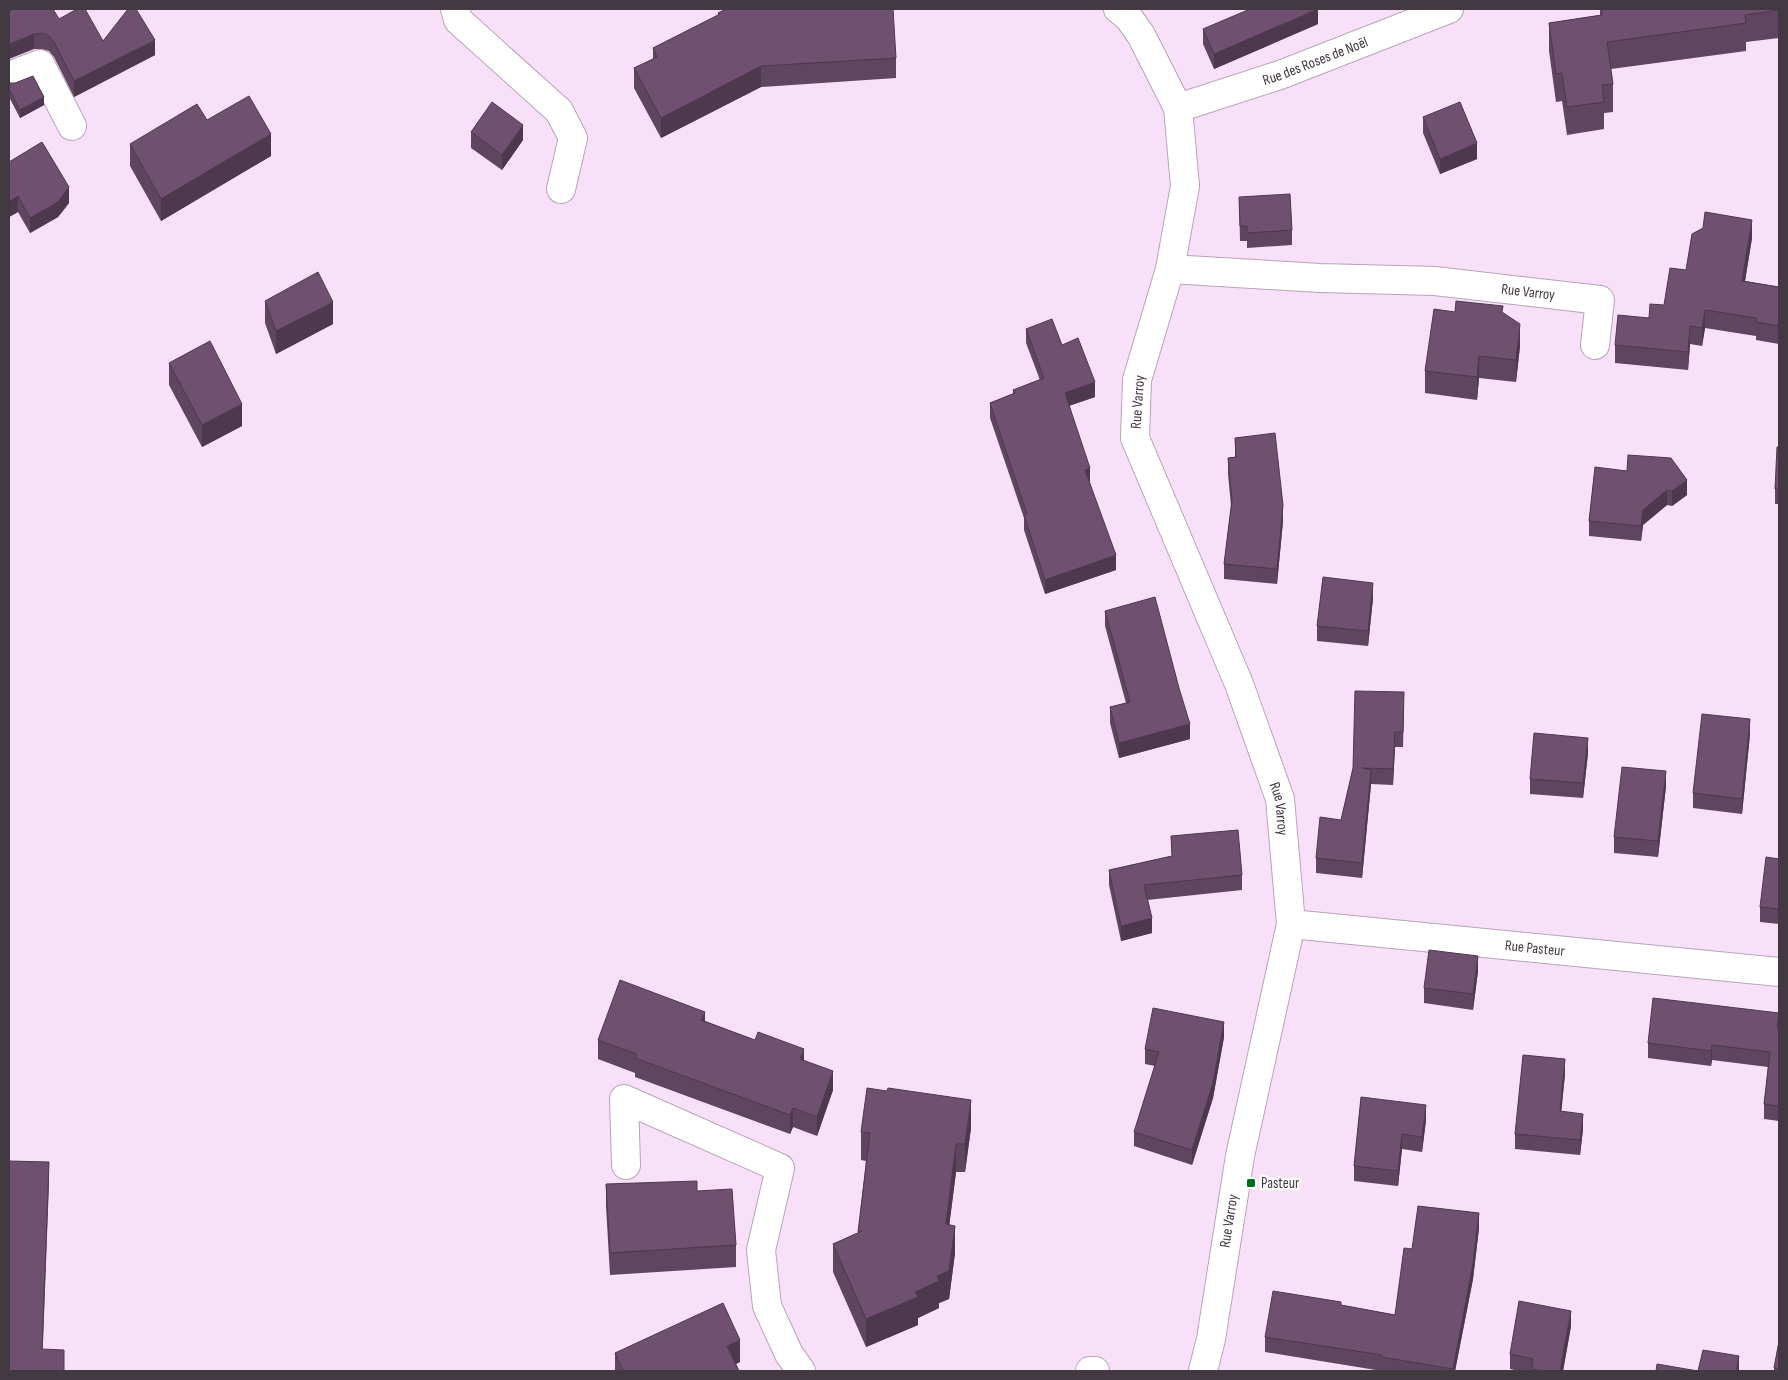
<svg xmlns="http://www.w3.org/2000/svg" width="1788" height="1380" viewBox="0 0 1788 1380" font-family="'Sofia Sans Condensed',sans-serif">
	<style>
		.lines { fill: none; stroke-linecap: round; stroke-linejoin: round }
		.minor-casing { stroke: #b9a3b9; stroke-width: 30 }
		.minor { stroke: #fff; stroke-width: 28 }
		.wall { fill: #5f4560 }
		.shaded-wall { fill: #4e384e }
		.building { fill: #6f5070; stroke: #4e384e }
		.poi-dot { fill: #006d1e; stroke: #fff; stroke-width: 2 }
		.labels { text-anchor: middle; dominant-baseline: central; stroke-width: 5; stroke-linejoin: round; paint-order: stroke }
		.street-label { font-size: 15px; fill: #423942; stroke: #fff }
		.poi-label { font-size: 15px; fill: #423942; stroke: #fff; text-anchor: start }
	</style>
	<rect width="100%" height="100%" fill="#f8e1f8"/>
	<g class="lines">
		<g class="minor-casing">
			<g id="minor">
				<path d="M455,9L458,20L559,111L573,138L561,189"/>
				<path id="s1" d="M1118,9L1129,18L1141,35L1178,108L1185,186L1170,269L1137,380L1135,438L1239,684L1280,799L1291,924L1240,1156L1211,1339L1203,1371"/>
				<path d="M9,76L40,64L72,126"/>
				<path id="s2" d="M1178,108L1280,75L1449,9"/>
				<path id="s3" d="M1170,269L1320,278L1435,281L1600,300L1595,345"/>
				<path id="s4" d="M1291,924L1779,972"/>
				<path d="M626,1165L624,1099L780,1168L761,1250L767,1306L789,1354L801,1371"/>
				<path d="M1090,1371H1095"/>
			</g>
		</g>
		<use href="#minor" class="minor"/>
	</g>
	<path class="wall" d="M1600,9H1779V38L1746,42V51L1611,69L1613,84V112L1604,113V129L1567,135L1562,101L1556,102L1549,51V23L1600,15Z
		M9,11L59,19L103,41L155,55L74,97L54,57L49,51L42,49H34Z
		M718,13L896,58V78L761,87L661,138L634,88V68L653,59V48L718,15Z
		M1318,24L1214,69L1203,44V29Z
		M9,83H15L44,105L20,118L9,97Z
		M1423,117L1477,159L1440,174L1423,133Z
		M207,120L271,156L161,221L130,166V144Z
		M471,132L523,140L502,170L471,148Z
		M9,162L69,203L58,217L30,233L18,212L9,217Z
		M1239,197L1292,230V245L1247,248V241H1240Z
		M1752,238L1745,281L1779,287V344L1756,340V336L1705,328L1702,346L1690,344L1688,370L1615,363V345L1664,305L1686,270Z
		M265,301L333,324L276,354L265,323Z
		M1455,312L1503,313L1520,346L1516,382L1479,378L1477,400L1425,393V371Z
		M1026,329L1062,345L1095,397L1069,406L1090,483L1116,570L1045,594L1024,530V518L990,418V403L1013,394V390L1040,380L1026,343Z
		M169,363L242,426L202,447L169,385Z
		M1235,438L1283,521L1277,584L1224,579V564L1231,506L1228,474V458L1235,457Z
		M1779,447V504H1775V489Z
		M1595,467L1687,495L1672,506L1667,505L1643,525L1641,541L1589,536V521Z
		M1373,598L1368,646L1317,641V626Z
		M1105,611L1190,739L1119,758L1110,723V707L1126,703L1105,626Z
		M1404,708L1403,747H1395L1393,785L1371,784L1362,878L1316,873V858L1341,820L1353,768Z
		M1750,734L1742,814L1693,808V793Z
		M1588,753L1583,798L1530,794V779Z
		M1666,786L1658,857L1614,853V837Z
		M1171,836L1242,875V890L1147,900L1152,933L1121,941L1109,885V870L1172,856Z
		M1779,859V924L1760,922V907Z
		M1478,971L1473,1010L1424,1003V988Z
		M1779,1013V1121L1764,1119V1104L1768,1067L1712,1060L1711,1066L1648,1058V1043Z
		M705,1021L804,1060L833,1090L817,1136L793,1127L790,1134L635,1077V1073L598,1059V1040Z
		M1224,1037L1213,1098L1192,1165L1134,1146V1132L1155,1066L1145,1064V1049Z
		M1565,1074L1561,1111L1583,1129L1580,1155L1515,1149V1134Z
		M1361,1097L1426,1120L1422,1152L1402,1149L1398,1186L1354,1181V1166Z
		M971,1128L965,1172H956L949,1225L955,1253L949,1299L939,1303V1308L918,1318V1325L866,1347L833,1272V1244L858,1233L866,1161L861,1160V1132Z
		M606,1184L736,1245V1267L610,1275L606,1206Z
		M1479,1228L1473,1279L1455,1371H1382L1265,1352V1337L1341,1305L1395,1315L1412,1249Z
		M1571,1326L1563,1371H1519L1510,1369V1354Z
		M1779,1341V1371H1774V1368Z
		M615,1353L740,1362L736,1364L739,1371H615Z"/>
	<path class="shaded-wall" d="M1318,9V24L1214,69V54Z
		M34,34V49L9,59V44Z
		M155,40V55L74,97V81Z
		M761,66V87L661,138V118Z
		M44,97V105L20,118V110Z
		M523,125V140L502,170V155Z
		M271,134V156L161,221V199Z
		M1477,143V159L1440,174V159Z
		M69,187V203L58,217L30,233V218Z
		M18,196V212L9,217V202Z
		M1752,220V238L1742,299V281Z
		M333,302V324L276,354V331Z
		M1705,310V328L1702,346V328Z
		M1520,324V346L1516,382V360Z
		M1690,326V344L1688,370V352Z
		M1479,356V378L1477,400V377Z
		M1095,382V397L1065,407V393Z
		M242,404V426L202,447V425Z
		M1090,468V483L1085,470Z
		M1687,480V495L1672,506V491Z
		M1667,490V505L1643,525L1641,541V526L1643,510Z
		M1283,505V521L1277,584V569Z
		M1116,555V570L1045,594V580Z
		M1373,583V598L1368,646V631Z
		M1750,719V734L1742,814V799Z
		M1190,724V739L1119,758V743Z
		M1395,732V747L1393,785V769Z
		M1588,738V753L1583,798V783Z
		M1371,770V785L1362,878V863Z
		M1666,771V786L1658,857V841Z
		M1152,918V933L1121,941V926Z
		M1478,956V971L1473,1010V994Z
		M705,1012V1031L701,1020Z
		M1224,1022V1037L1213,1098L1192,1165V1150Z
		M1712,1045V1060L1711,1066V1051Z
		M804,1049V1068L800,1059Z
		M1565,1059V1074L1560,1126V1111Z
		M833,1071V1090L817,1136V1117Z
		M971,1100V1128L965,1172V1144Z
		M1426,1105V1120L1422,1152V1137Z
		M793,1108V1127L790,1134V1115Z
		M1583,1114V1129L1580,1155V1140Z
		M1402,1134V1149L1398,1186V1171Z
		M956,1144V1172L946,1252V1224Z
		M49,1162V1183L42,1370V1349Z
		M1479,1213V1228L1473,1279L1455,1371H1453Z
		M955,1226V1253L949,1299L939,1303V1308L918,1318V1325L866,1347V1319L915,1292L937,1276Z
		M1571,1311V1326L1563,1371H1560Z
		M740,1340V1362L727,1368V1346Z
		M1739,1356V1371H1736Z"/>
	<path class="building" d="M13,9H53L59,19L77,9H85L103,41L128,9H136L155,40L74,81L54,42L49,36L42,33L34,34L9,44V11Z
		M726,9H893L896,58L761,66L661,118L634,68L657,57L653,48L720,14L718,13Z
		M1250,9H1318L1214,54L1203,29Z
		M1602,9H1779V10L1745,15L1746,23L1607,42L1613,84L1602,85L1604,102L1567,107L1562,73L1556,74L1549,23L1602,15Z
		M33,76L44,97L20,110L9,89V83H15Z
		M249,96L271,134L161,199L130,144L197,104L207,120Z
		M492,102L523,125L502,155L471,132Z
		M1460,102L1477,143L1440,159L1423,117Z
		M42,142L69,187L58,202L30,218L18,196L9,202V162Z
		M1290,194L1292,230L1247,233V226H1240L1239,197Z
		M1705,212L1752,220L1742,281L1779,287V326L1756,322V318L1705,310L1702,328L1690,326L1688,352L1615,345L1618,315L1649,318L1650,304L1664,305L1670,268L1686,270L1692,234L1703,228Z
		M318,272L333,302L276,331L265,301Z
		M1456,301L1503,306L1502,312L1520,324L1516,360L1479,356L1477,377L1425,371L1434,309L1455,312Z
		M1052,319L1062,345L1078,338L1095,382L1065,393L1090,468L1085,470L1116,555L1045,580L1024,515L1027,514L990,403L1015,393L1013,390L1044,378L1026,329Z
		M210,341L242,404L202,425L169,363Z
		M1275,433L1283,505L1277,569L1224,564L1232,500L1228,458L1236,457L1235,438Z
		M1777,447H1779V489H1775Z
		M1628,455L1671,458L1687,480L1672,491L1667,490L1643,510L1641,526L1589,521L1595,467L1627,471Z
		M1323,577L1373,583L1368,631L1317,626Z
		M1155,597L1179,688L1190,724L1119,743L1110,707L1130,702L1105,611Z
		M1355,691L1404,692L1403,732H1395L1393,769L1362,768L1371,770L1362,863L1316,858L1320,817L1341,820L1353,768Z
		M1702,714L1750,719L1742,799L1693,793Z
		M1534,733L1588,738L1583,783L1530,779Z
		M1622,767L1666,771L1658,841L1614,837Z
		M1238,830L1242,875L1144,885L1152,918L1121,926L1109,870L1172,856L1171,836Z
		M1766,857L1779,859V909L1760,907Z
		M1429,950L1478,956L1473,994L1424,988Z
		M620,980L705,1012L701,1020L755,1040L758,1032L804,1049L800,1059L833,1071L817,1117L793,1108L790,1115L635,1058L637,1054L598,1040Z
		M1653,998L1779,1013L1777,1028H1779V1106L1764,1104L1770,1052L1712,1045L1711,1051L1648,1043Z
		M1153,1008L1224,1022L1213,1083L1192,1150L1134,1132L1159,1052L1145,1049Z
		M1523,1055L1565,1059L1560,1111L1583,1114L1580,1140L1515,1134Z
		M867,1088L887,1091L888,1088L971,1100L965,1144H956L946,1224L955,1226L949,1271L937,1276L939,1281L915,1292L918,1297L866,1319L833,1244L862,1231L858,1232L870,1133L861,1132Z
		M1361,1097L1426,1105L1422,1137L1402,1134L1398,1171L1354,1166Z
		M9,1161L49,1162L42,1349L64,1350V1371H9Z
		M697,1181V1191L732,1189L736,1245L610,1253L606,1184Z
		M1418,1206L1479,1213L1473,1264L1453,1369L1382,1357V1355L1265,1337L1273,1291L1341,1302V1305L1395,1315L1404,1248L1412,1249Z
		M1519,1301L1571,1311L1560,1371H1543L1532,1369L1533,1359L1510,1354Z
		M723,1303L740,1340L727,1346L739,1371H623L615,1353Z
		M1779,1341V1369L1774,1368Z
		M1703,1350L1739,1356L1736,1371H1656L1657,1364L1698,1371Z"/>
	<rect class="poi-dot" x="1246" y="1178" width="10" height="10" rx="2.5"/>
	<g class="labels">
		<g class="street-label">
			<text stroke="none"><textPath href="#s2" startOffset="145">Rue des Roses de Noël</textPath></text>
			<text stroke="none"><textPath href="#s3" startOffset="359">Rue Varroy</textPath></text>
			<text transform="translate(1138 402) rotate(-86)">Rue Varroy</text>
			<text stroke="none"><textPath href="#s1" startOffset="852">Rue Varroy</textPath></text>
			<text stroke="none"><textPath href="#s4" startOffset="245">Rue Pasteur</textPath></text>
			<text transform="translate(1229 1221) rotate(-81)">Rue Varroy</text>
		</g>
		<g class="poi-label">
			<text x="1261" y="1183">Pasteur</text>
		</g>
	</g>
	<rect width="1788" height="1380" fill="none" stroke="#423942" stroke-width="20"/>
</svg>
